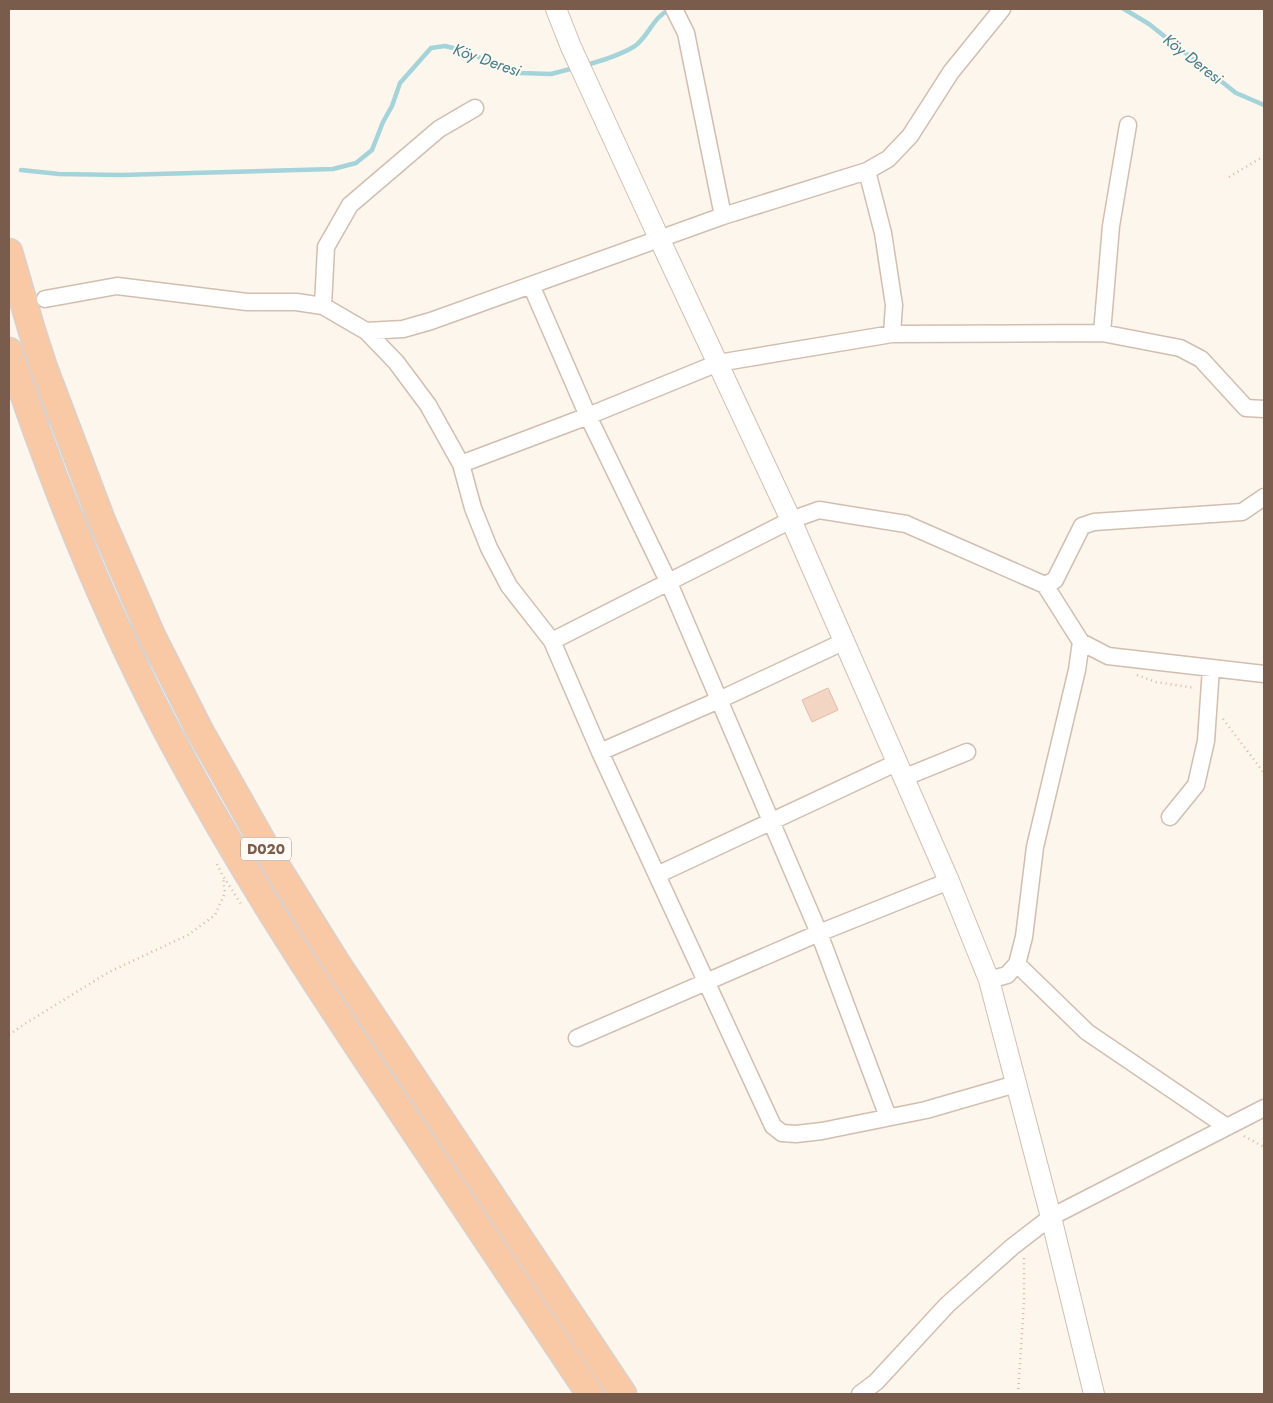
<svg xmlns="http://www.w3.org/2000/svg" width="1273" height="1403" viewBox="0 0 1273 1403" font-family="Jost,sans-serif">
	<style>
		.lines { fill: none; stroke-linecap: round; stroke-linejoin: round }
		.stream { stroke: #a5d3da; stroke-width: 4.5 }
		.building { fill: #f3d5c3; stroke: #e6bba3 }
		.minor-casing { stroke: #d1beb0; stroke-width: 19 }
		.tertiary-casing { stroke: #d1beb0; stroke-width: 22 }
		.trunk-casing { stroke: #dad1cd; stroke-width: 29 }
		.path { stroke: #d9b8a5; stroke-width: 2.5; stroke-dasharray: 1 4; stroke-linecap: butt }
		.minor { stroke: #fff; stroke-width: 16 }
		.tertiary { stroke: #fff; stroke-width: 20 }
		.trunk { stroke: #f9c8a4; stroke-width: 26 }
		.labels { text-anchor: middle; dominant-baseline: central; stroke-width: 4; stroke-linejoin: round; paint-order: stroke }
		.shield { fill: #fffaf3; stroke: #a28b7f; stroke-width: 1 }
		.shield-label { font-size: 14px; font-weight: bold; fill: #7a5c4d }
		.water-label { font-size: 16px; font-style: italic; fill: #437c86; stroke: #fffaf3 }
	</style>
	<rect width="100%" height="100%" fill="#fdf6ec"/>
	<g class="lines">
		<path class="stream" d="M1124,9L1149,24L1236,93L1264,105
			M586,65C601,61 622,54 635,46C649,36 653,16 671,9
			M21,170L59,174L121,175L333,169L356,163L372,150L383,122L392,106L400,83L431,48L445,46L465,51L494,64L521,73L551,74L574,68"/>
	</g>
	<path class="building" d="M828,688L838,710L812,722L802,700Z"/>
	<g class="lines">
		<g class="minor-casing">
			<path id="minor" d="M674,9L686,33L723,216
				M531,285L588,416L669,583L819,933L888,1117
				M45,299L117,286L247,302H296L323,306L366,331L396,362L428,405L461,464L473,508L489,548L509,586L552,641L600,752L773,1126L782,1133L796,1134L822,1131L926,1110L1016,1084
				M323,306L326,247L350,205L439,129L475,108
				M366,331L403,329L431,321L723,216L867,171
				M1102,333L1111,226L1128,125
				M892,334L894,305L883,233L867,171L888,159L910,136L951,72L1002,9
				M461,464L588,416L718,363L892,334L1102,333L1180,348L1201,359L1246,408L1264,409
				M1045,585L1055,580L1082,526L1094,522L1242,512L1264,497
				M552,641L791,520L819,510L906,524L1045,585L1081,642L1077,670L1035,847L1024,937L1017,964L1007,975L989,980
				M1081,642L1108,656L1264,674
				M600,752L719,700L843,642
				M903,778L967,752
				M1170,817L1196,785L1206,741L1211,668
				M657,875L896,763
				M1017,964L1087,1032L1227,1127
				M577,1038L819,933L949,881
				M860,1394L876,1382L947,1305L1012,1247L1051,1217L1264,1108"/>
		</g>
		<g class="tertiary-casing">
			<path id="tertiary" d="M556,9L571,47L659,238L791,520L949,881L989,980L1051,1217L1094,1394"/>
		</g>
		<g class="trunk-casing">
			<path id="trunk" d="M9,252L32,331L44,368L102,521L152,636L200,731L275,864L336,962L623,1394
				M9,351C51,478 104,610 166,729C232,855 310,975 389,1093C456,1194 523,1294 590,1394"/>
		</g>
		<path class="path" d="M1229,177L1264,156
			M1137,675L1156,682L1195,688
			M1223,719L1264,773
			M217,864L223,876L241,904
			M9,1035L23,1025L109,972L188,935L215,915L225,893L223,877
			M1244,1136L1264,1147
			M1018,1394L1024,1302V1256"/>
		<use href="#minor" class="minor"/>
		<use href="#tertiary" class="tertiary"/>
		<use href="#trunk" class="trunk"/>
	</g>
	<g class="labels">
		<rect class="shield" x="241" y="837.5" width="50" height="23" rx="4"/>
		<g class="shield-label">
			<text x="266" y="849">D020</text>
		</g>
		<g class="water-label">
			<text transform="translate(1193 59) rotate(38)">Köy Deresi</text>
			<text transform="translate(487 60) rotate(19)">Köy Deresi</text>
		</g>
	</g>
	<rect width="1273" height="1403" fill="none" stroke="#7a5c4d" stroke-width="20"/>
</svg>
